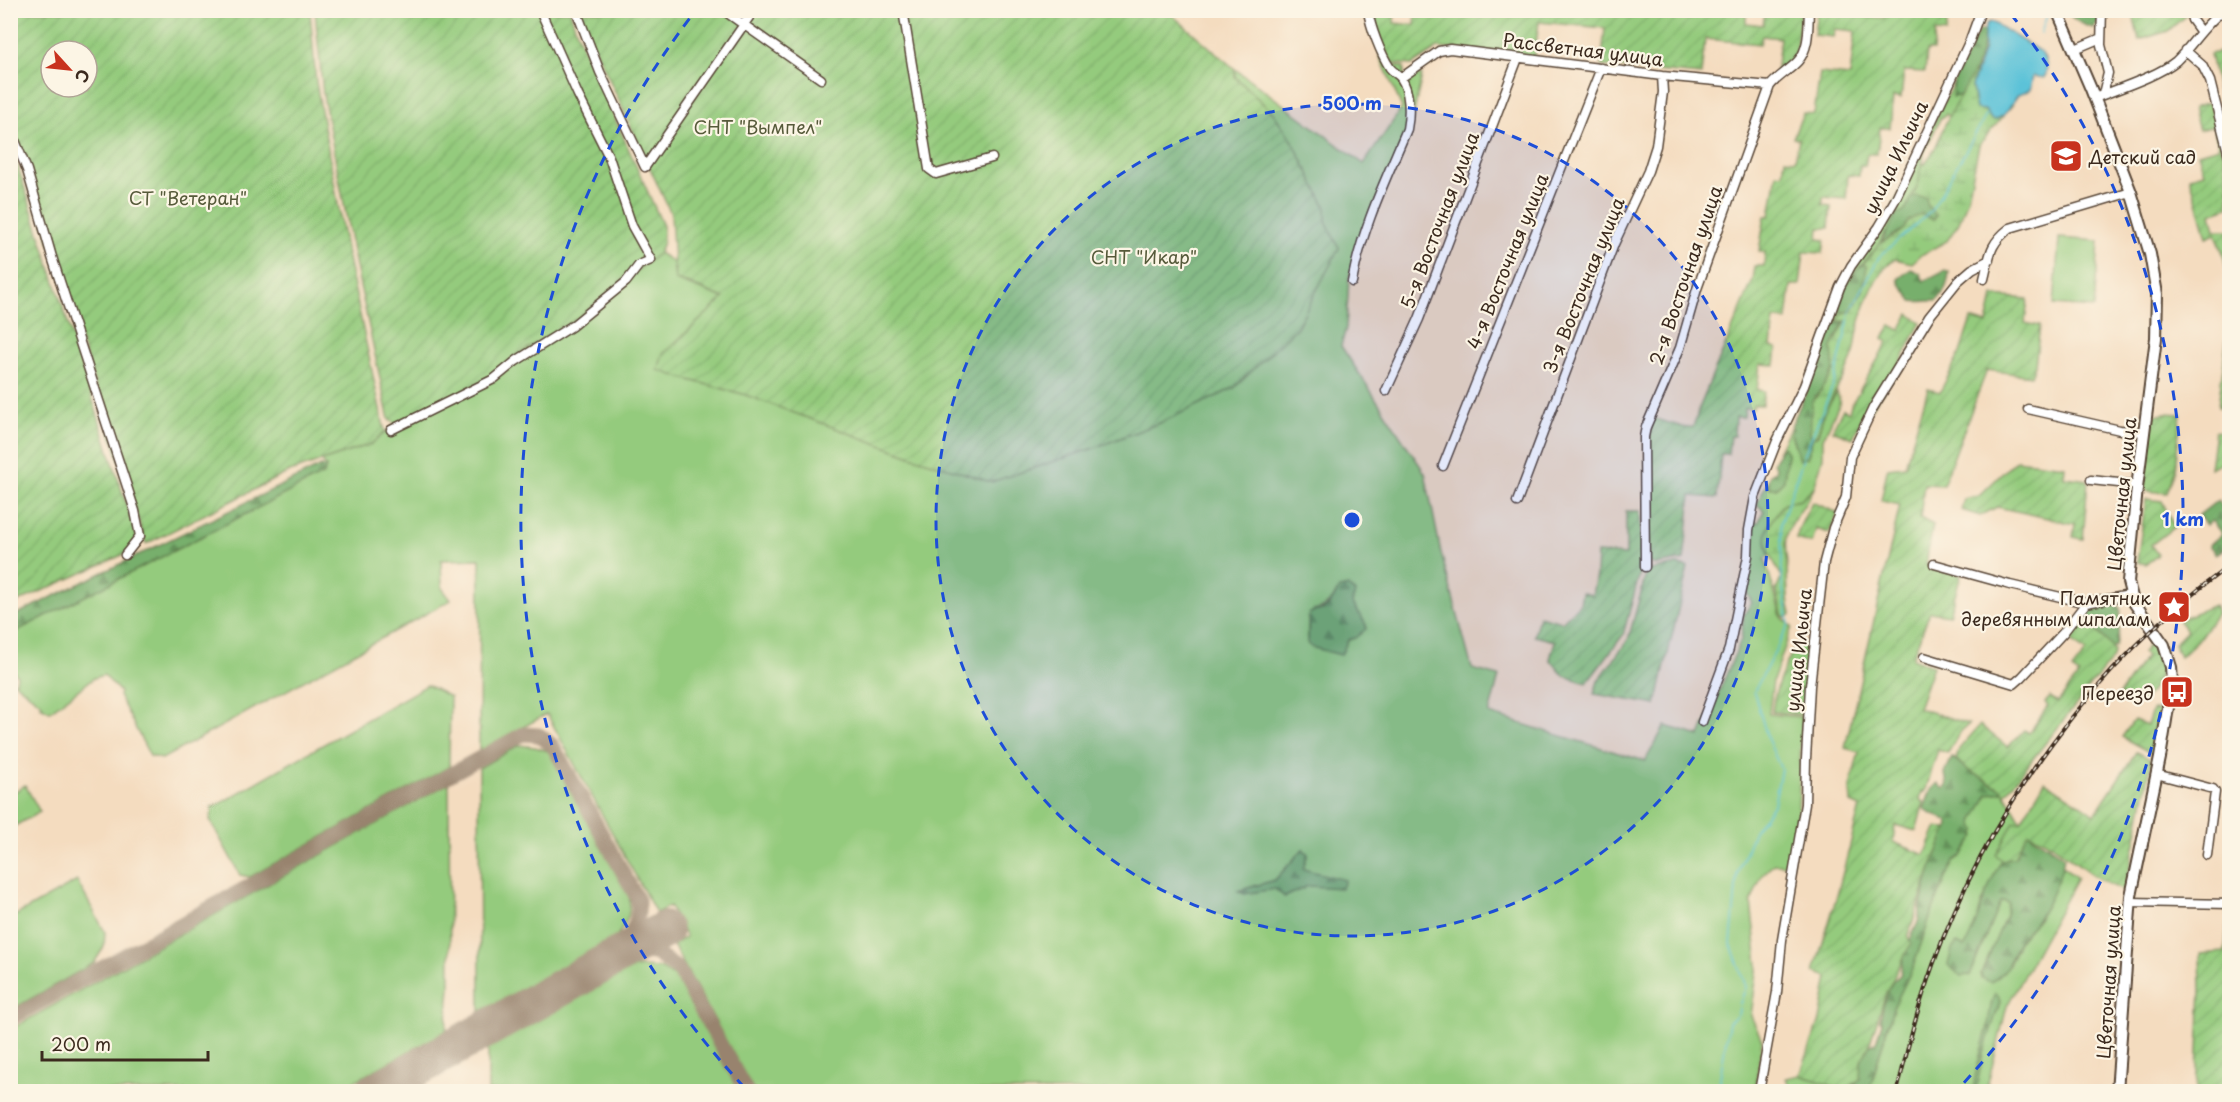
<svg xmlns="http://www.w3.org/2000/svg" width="2240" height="1102" viewBox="0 0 2240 1102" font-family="'Playpen Sans',sans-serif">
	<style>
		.grass { fill: #94cb7d; stroke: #687a4e; stroke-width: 1.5; fill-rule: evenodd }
		.forest { fill: url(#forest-firs); stroke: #596c45; stroke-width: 1.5 }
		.wetland { fill: url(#wetland-marsh); stroke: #687a4e; stroke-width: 1.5 }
		.garden { fill: url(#garden-furrows); stroke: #687a4e; stroke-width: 1.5; fill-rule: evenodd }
		.water { fill: #5bc2d8; stroke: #4b767b; stroke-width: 1.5 }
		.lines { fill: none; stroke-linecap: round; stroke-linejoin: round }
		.stream { stroke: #5bc2d8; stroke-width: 1.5 }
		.taxiway { stroke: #98836e; stroke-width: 15 }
		.runway { stroke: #98836e; stroke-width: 38 }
		.minor-casing { stroke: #574536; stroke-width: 11 }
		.major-casing { stroke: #574536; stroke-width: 14 }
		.minor { stroke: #fff; stroke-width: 8 }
		.major { stroke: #fff; stroke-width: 10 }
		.rail-casing { stroke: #3b2a1e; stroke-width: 4 }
		.rail { stroke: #fcf5e5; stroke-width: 1.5; stroke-dasharray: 4.5; stroke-linecap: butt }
		.ring { fill: none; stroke: #1d4ed8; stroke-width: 3; stroke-dasharray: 10 8 }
		.labels { text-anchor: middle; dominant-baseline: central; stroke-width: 4.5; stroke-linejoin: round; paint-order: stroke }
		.street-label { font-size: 18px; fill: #3b2a1e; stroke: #fcf5e5 }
		.park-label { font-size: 18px; fill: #565a3a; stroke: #fcf5e5 }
		.poi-label { font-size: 18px; fill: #3b2a1e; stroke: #fcf5e5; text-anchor: end }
		.centre { fill: #1d4ed8; stroke: #fcf5e5; stroke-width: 3 }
		.ring-label { font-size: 18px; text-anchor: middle; font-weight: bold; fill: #1d4ed8; stroke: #fcf5e5; stroke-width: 4.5; stroke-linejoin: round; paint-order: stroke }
	</style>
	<defs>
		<pattern id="forest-firs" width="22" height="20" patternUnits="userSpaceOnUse" patternTransform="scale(1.5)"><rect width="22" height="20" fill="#77af6c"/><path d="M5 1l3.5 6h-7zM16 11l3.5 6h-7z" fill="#638f58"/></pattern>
		<pattern id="wetland-marsh" width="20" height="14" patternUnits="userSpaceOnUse" patternTransform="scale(1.5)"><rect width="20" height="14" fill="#94cb7d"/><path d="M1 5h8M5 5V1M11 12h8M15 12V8" fill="none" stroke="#80ae6c"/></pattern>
		<pattern id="garden-furrows" width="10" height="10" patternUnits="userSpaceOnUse" patternTransform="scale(1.5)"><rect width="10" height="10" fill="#94cb7d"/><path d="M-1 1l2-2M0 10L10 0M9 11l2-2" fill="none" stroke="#80ae6c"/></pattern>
	</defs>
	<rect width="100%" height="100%" fill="#fcf5e5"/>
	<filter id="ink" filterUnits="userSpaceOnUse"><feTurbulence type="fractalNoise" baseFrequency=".0167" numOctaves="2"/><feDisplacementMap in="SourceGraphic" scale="12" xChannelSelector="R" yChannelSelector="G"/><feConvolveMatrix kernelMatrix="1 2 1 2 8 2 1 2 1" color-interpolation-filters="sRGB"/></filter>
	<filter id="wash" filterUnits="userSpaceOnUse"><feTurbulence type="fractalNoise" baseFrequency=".008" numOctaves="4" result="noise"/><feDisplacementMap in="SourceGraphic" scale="24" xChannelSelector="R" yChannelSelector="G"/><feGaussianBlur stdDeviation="1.35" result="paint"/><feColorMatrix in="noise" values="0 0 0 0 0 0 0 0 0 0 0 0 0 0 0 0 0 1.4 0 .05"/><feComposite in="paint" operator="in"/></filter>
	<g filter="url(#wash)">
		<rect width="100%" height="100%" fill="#f4dcbf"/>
		<path class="grass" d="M1379,54L1389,65L1404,67V77L1422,75L1412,121L1400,154L1359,240L1349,278L1346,328L1341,346L1425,473L1441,553L1472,669L1499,676L1489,714L1645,761L1665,726L1700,736L1741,640L1744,614L1752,603L1747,593L1753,521L1758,523L1764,511L1757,504L1768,480V486L1776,488L1784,480L1787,453L1782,448L1778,452L1791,426C1791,437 1796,447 1798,458L1808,457L1812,439L1818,435L1824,412L1837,392L1840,402L1823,439V457L1814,488L1799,501L1787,503L1766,539L1769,556L1765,559L1781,616L1792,627L1773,681L1769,714L1802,717L1798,812L1791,865L1774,864L1762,875L1751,902L1758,965L1751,1016L1762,1040L1755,1091H754L673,945L686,937L670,906L656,913L547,714L479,751L480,559L441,560L442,588L451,600L162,759L150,756L119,696L120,692L104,675L94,678L50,711L40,706L43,705L14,682H16L17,675L11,668L10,634L324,474L326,467L322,461L371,444L396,424L435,407L503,369L515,356L576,319L659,253L673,262L675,280L724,298L663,354L682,378L743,394L911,456L991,482L1094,448L1162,422L1234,388L1297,327L1339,248L1326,221V208L1292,140L1273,113L1235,77V69L1364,164L1402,108ZM1340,588L1355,593L1352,602L1366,625C1347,646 1334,639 1308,639V617L1313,611C1327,609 1332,600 1340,588ZM1303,849V869L1308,886L1285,897L1275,889L1238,891L1275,880Z
			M1954,81L1953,97L1963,95L1949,116L1946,114L1940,119L1924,153L1919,182L1912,197L1904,212L1882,237L1881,243L1860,266L1840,310L1843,313L1831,326L1824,342L1846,280L1856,263L1883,227Z
			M2059,238L2099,241L2094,308L2054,305Z
			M427,685L450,697L449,767L250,877L240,875L210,820L212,808Z
			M519,745L535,747L551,752L629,889C631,913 630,919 615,938L480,1012L479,768Z
			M449,783L450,988L446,1031L337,1091H11V1029Z
			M25,785L40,812L11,828V794Z
			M2002,789L2028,833L2002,860L1981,905L1975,929L1965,947L1970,975L2000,902L2004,900L2008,903L2006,916L1981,974L2009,965L2020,940L2038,919L2063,866L2077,878L2007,1006L1986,1091L1869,1092L1893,1008L1913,967L1933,909L1946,878L1954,861L1962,856L1974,836L1976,830L1973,822L1988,794L2001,792Z
			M77,881L105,932L104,947L94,963L11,1010V918Z
			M640,967L660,968L680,979L743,1091H488V1047L627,970Z
			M1800,1075L1845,1090L1846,1091H1792L1786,1078Z"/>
		<path class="forest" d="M2067,11H2098L2099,21L2094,28C2084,26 2072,20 2067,11Z
			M1979,30L1984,31C1984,55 1973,74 1963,95L1952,97L1954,81Z
			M1916,195L1926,198L1928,206L1937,215L1933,220L1904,229L1881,243L1896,215L1904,212L1912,197Z
			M1863,264L1867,266L1863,291L1852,311L1843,313L1840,310C1840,293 1851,274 1863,264Z
			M1911,269L1920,273L1924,281L1945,270L1949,272C1948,283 1945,294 1936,301C1927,300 1921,303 1912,301C1908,292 1901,288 1898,279Z
			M1848,320L1844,322L1832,348L1834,370L1824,387L1815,396L1810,432L1812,439L1808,457L1800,460L1791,434V426L1811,381L1831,326L1837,321Z
			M1782,448H1784L1787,453L1784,480L1776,488H1770L1768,480L1770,475L1776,470L1773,462Z
			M321,466L326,467L324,474L11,634V617Z
			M2218,500L2229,515V546L2216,554L2209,545L2222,534L2212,521L2206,525L2199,515Z
			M1348,586L1355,593L1352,602L1366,625V629L1355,638L1348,640L1341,655L1311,647L1308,643L1309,613L1322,610L1329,605L1340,588Z
			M2112,601L2121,608L2119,631L2116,646L2112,648L2101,635L2083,619L2089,611L2090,605Z
			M1952,757L1966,769L2002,789L2001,792L1988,794L1973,822L1976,830L1975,836L1962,856L1954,861L1946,878L1933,909L1913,967L1893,1008L1869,1091H1846L1845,1090L1857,1082L1862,1058L1869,1046L1876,1042L1882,1023L1880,1020L1886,993L1893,981L1900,975L1905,951L1918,922L1921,904L1931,868L1949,825L1947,820L1931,814L1924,808L1931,790L1938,783L1944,789L1947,786L1945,773Z
			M2028,833L2064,857C2062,874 2047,907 2036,921C2032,927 2026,932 2021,938C2010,954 2010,973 1990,982L1982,978L1981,974L2006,916L2008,903L2004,901L2000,902L1970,975L1961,976L1948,965L1952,949L1957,943L1965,947C1980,919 1985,887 2002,860L2015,857C2019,850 2023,837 2028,833Z
			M1303,849L1308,854L1303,869L1345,880L1342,888L1308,886L1285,897L1275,889L1244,894L1238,891L1275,880Z
			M1995,993L1998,995L2000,1002L1983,1054L1976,1091H1973C1975,1070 1981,1051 1987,1030C1990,1018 1989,1005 1995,993Z"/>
		<path class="wetland" d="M1977,66L1972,87L1976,109L1985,110L1991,119L1995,120L2004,115L2013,104L1979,145L1968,198L1959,223L1947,241L1921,255L1912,263L1895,259C1877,268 1862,310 1858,330C1856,338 1856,346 1854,353C1847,374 1834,392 1825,411C1820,421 1821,432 1812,439L1810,432L1812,403L1834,371L1832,348L1846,321H1837L1843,313L1852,311L1863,291L1867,266L1863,264L1881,243L1897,234L1904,229L1908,221L1921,214L1933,220L1937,216L1928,206L1926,198L1916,196L1912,197L1919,182L1921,167C1936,154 1940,133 1949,116C1958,99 1969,83 1977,66Z
			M1814,488C1807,504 1794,517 1787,533C1783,544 1787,555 1787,567C1788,583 1786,597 1791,614L1787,618L1782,615L1776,590L1782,577C1771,555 1757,542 1774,517C1777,513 1781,506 1786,503C1790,501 1796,502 1800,500C1805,497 1810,492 1814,488Z"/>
		<path class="garden" d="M1376,10L1395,11L1394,23L1415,25L1416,10H1632L1709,14L1710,11L1746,10V23L1763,25L1765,11H1801L1794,61L1776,74L1780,38L1762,36L1760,44L1705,39L1701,75L1601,66L1605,28L1539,22L1534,58L1438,48L1412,65L1392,63C1384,46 1373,30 1376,10Z
			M10,11H310L316,82L346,249L385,432L371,444L287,473L146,544L11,122ZM51,51H87V87H51Z
			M315,11H570L578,36L663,226V242L659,253L576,319L515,356L503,369L435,407L396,424L389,420L356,267L323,95Z
			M578,11H1174L1171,14L1235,69V77L1273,113L1292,140L1326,208V221L1339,248L1297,327L1234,388L1162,422L1094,448L991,482L911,456L743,394L682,378L658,370L663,354L724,298L687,283L675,280L671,214Z
			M1817,11H1836V14L1884,18L1885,11H1948L1946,33L1935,32L1933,51H1927L1925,72L1904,71L1901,98L1893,97L1890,128H1880L1877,154H1867L1865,166L1860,165L1859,176L1848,175L1846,199L1823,197V205L1831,206L1829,228H1819L1818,239L1825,240L1823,253L1804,252L1800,285H1791L1787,320L1774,319L1771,347L1777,348L1775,365L1760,364L1757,390L1764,391L1762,405H1753V409L1745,408L1744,417H1735L1734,436H1730L1728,454H1721L1717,498L1691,496L1684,560L1656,565L1648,562L1649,442L1652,418L1686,428L1693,427L1703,398L1753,280L1755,266H1764L1765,252L1759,251L1765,216H1770L1777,173L1783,174L1785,159L1795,160L1799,139L1793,138L1803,113L1814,114L1820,73L1850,76L1855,31L1835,29L1833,37L1814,35Z
			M2135,11H2187V14L2168,31L2139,40L2133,14L2136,13Z
			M2229,50V107L2224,108L2217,88L2210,54Z
			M2209,103C2221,137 2230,171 2229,207L2211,213L2215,230H2229V280L2224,256L2216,234L2207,237L2190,177L2204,173L2198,153L2219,147L2213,126L2199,130L2193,108Z
			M10,142L140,547L11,605H10Z
			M1993,296L2028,299L2025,323L2040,326L2035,365L2031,376L1987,370L1943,485L1924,484L1920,518L1933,525L1926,563L1961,575L1949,615L1930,612L1912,658L1933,666L1918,708L1969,724L1960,732L1948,753L1938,750L1925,792L1922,791L1920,800L1924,802L1916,831L1895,825L1893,842L1925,855L1937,827L1947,829L1931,868L1908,937L1911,943L1886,993L1869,1046L1861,1061L1860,1079L1845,1090L1800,1075L1820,1020L1828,977L1814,972L1836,899L1860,807L1851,803L1850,787L1859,752L1845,748L1900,505L1881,501L1887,470L1888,468L1905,466L1928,389L1940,392L1960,353L1971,319L1987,324Z
			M1909,314L1921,322L1895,374L1869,412L1862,416L1853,438L1832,430L1843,409L1849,412L1851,405L1888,342L1883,338L1891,325L1900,330Z
			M2229,326V459L2210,468L2215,431L2223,432L2226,408L2218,407L2228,327Z
			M2164,413L2181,414L2175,470L2167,493L2148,491L2144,488L2153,418L2156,415Z
			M2016,460L2065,466L2064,477L2088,480L2083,539L2073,537L2075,524L1997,507L1980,516L1961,510L1964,499L1979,496Z
			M2146,499L2162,501L2174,527L2151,545L2158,555L2146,564L2137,562Z
			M1812,502L1838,513L1829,533L1816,529L1812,543L1796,539L1800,526Z
			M1626,511H1640L1642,565L1623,635L1587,683L1564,676L1550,659L1555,641L1534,636L1539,616L1562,622L1580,604L1582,593L1592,595L1596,575L1597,553L1626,555Z
			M1677,565L1688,567L1656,705L1594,694L1598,681L1628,640L1647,571Z
			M2214,605L2217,613L2198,640L2180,657L2174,644L2187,631L2178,620Z
			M2083,619C2094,629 2106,638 2114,651L2113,658L2005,794L2002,789L1966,769L1956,759L1959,749L1980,725L2008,747L2024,730L2029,733L2048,706L2045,703L2050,697L2058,702L2079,675L2072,670L2086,652L2068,638Z
			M1798,643L1811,645L1805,715L1772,712C1775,686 1784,665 1798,643Z
			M2149,643C2175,663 2158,680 2144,701L2118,696L2146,656L2142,653Z
			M2152,710L2160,711L2154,755L2122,737L2134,720L2147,725Z
			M2136,752L2152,760L2125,891C2088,880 2064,846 2028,833C2023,837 2019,850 2015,857L2002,860L1996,855L2014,822L2021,821L2045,781L2095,814Z
			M2226,908H2229V1091L2196,1092L2201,990L2200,954L2225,952L2228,917Z"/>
		<path class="water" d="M1992,22L2041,52C2046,60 2049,70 2044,78L2033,76L2030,90L2018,95L2004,115L1995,120L1991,119L1985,110L1976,109L1972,87L1984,48V31L1987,23Z"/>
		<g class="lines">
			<path class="stream" d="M2041,33L2046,18V10
				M1721,1092L1720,1078L1729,1022L1738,1015L1740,1003L1746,987L1731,944L1737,875L1754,831L1774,804L1781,769L1768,740L1754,692L1789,624L1782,584L1781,523L1805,453L1834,383L1850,313L1879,257L1931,211L1987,114"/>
			<path class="taxiway" d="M630,949H637L656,954L678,969L747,1092
				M10,1019L523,734L539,735L553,746L638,900C641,923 628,940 614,958"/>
			<path class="runway" d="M374,1092L664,930"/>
		</g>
	</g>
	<g filter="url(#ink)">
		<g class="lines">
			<g class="minor-casing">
				<path id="minor" d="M576,10L600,72L645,167L754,10
					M723,10L821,79
					M903,10L929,169L936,174L992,158
					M2102,10L2101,45L2108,73L2103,94
					M2190,10L2192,20L2200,31
					M2075,49L2101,38
					M2185,50L2202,65L2210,81L2230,160
					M1401,78L1439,51L1450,49L1662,76L1770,86
					M2095,98C2117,89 2158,76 2176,61C2193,45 2204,24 2224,10
					M10,128L27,170L52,257L135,511L140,536L125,555
					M1984,279C1990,255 1989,244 2010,228L2131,192
					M1352,282C1362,228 1386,179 1407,129C1410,114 1410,91 1401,78C1398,74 1393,72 1390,68C1381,54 1370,27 1368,10
					M1386,391L1419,319L1518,58
					M2028,409L2120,430L2144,432
					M391,430L494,379L516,361L572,326L626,282L639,265L651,260L632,226L609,157L578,95L540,10
					M1443,466L1601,68
					M2091,480L2137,485
					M1517,502L1614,244L1648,171L1656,146L1663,92L1662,76
					M1934,564L2010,585L2086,603
					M1645,567L1644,437L1646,427L1680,348L1697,289L1770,86C1778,76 1790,70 1798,61C1810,48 1808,26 1809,10
					M1924,657L2014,684L2022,677L2063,633L2086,603L2130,595
					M1702,722L1729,649L1748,556L1749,530L1755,497L1777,441L1804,386L1840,287L1851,266L1879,227L1895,200L1970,40L1981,10
					M2156,774L2213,789L2215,792L2207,855
					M2130,902L2230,904
					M1759,1092L1777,992L1782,940L1805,804L1806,759L1810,686L1824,562L1833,528L1846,497L1850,457L1873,408L1929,317L1958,281L1972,269L1989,260"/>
			</g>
			<g class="major-casing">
				<path id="major" d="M2057,10L2091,89L2131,192L2150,254L2157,294L2156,338L2137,488L2128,582L2133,601L2164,645L2171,667L2172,682L2160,758L2131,896L2117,1092"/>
			</g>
			<use href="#minor" class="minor"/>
			<use href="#major" class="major"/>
			<g class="rail-casing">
				<path id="rail" d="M1897,1092C1907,1049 1918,1006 1933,965C1990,807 2095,664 2230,565"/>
			</g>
			<use href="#rail" class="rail"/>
		</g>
	</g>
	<circle cx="1352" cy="520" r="416" fill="#1d4ed8" fill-opacity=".12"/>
	<g class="ring">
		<circle cx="1352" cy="520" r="416"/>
		<path d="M744 1087A831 831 0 0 1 693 14M2011 14A831 831 0 0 1 1960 1087"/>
	</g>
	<defs>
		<g id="school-square" transform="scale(1.725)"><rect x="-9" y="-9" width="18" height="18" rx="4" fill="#c8321e" stroke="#fcf5e5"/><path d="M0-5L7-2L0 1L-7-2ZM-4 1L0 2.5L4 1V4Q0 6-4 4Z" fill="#fff"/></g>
		<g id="sight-square" transform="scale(1.725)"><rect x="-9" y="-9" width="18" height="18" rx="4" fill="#c8321e" stroke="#fcf5e5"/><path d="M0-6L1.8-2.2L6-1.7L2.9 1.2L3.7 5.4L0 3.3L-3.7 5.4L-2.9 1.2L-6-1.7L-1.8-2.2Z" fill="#fff"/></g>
		<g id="bus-square" transform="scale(1.725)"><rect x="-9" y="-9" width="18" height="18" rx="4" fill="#c8321e" stroke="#fcf5e5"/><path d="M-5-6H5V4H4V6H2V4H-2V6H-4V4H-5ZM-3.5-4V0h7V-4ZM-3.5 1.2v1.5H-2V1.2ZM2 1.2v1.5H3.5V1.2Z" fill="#fff"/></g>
	</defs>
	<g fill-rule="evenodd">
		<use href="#school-square" x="2066" y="156"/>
		<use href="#sight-square" x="2174" y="607"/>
		<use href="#bus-square" x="2177" y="692"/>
	</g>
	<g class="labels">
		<g class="street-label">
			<text transform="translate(1583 49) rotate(7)">Рассветная улица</text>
			<text transform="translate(1895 157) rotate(-64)">улица Ильича</text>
			<text transform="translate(1439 220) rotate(-69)">5-я Восточная улица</text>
			<text transform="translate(1507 261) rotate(-68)">4-я Восточная улица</text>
			<text transform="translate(1685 275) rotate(-71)">2-я Восточная улица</text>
			<text transform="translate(1583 285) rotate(-68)">3-я Восточная улица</text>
			<text transform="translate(2121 494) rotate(-84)">Цветочная улица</text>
			<text transform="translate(1798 650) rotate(-84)">улица Ильича</text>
			<text transform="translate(2108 982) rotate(-86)">Цветочная улица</text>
		</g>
		<g class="park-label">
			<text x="758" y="126">СНТ "Вымпел"</text>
			<text x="188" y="197">СТ "Ветеран"</text>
			<text x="1144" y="256">СНТ "Икар"</text>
		</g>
		<g class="poi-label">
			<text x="2089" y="156" text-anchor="start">Детский сад</text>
			<text x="2151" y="597">Памятник<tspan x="2151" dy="21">деревянным шпалам</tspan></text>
			<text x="2154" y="692">Переезд</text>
		</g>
	</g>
	<circle cx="1352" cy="520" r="9" class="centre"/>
	<g class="ring-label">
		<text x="1352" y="110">500 m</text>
		<text x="2183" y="526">1 km</text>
	</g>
	<rect width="2240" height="1102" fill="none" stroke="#fcf5e5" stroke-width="36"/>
	<g transform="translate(69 69) rotate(117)"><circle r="28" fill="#fcf5e5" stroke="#afa495" stroke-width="1.5"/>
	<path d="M0-4.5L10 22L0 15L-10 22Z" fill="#c8321e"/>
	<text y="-9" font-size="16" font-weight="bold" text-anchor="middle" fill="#3b2a1e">С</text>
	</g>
	<path d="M42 1051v9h166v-9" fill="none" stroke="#3b2a1e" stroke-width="3"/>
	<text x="51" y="1051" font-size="18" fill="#3b2a1e" stroke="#fcf5e5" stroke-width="4.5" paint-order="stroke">200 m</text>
</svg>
